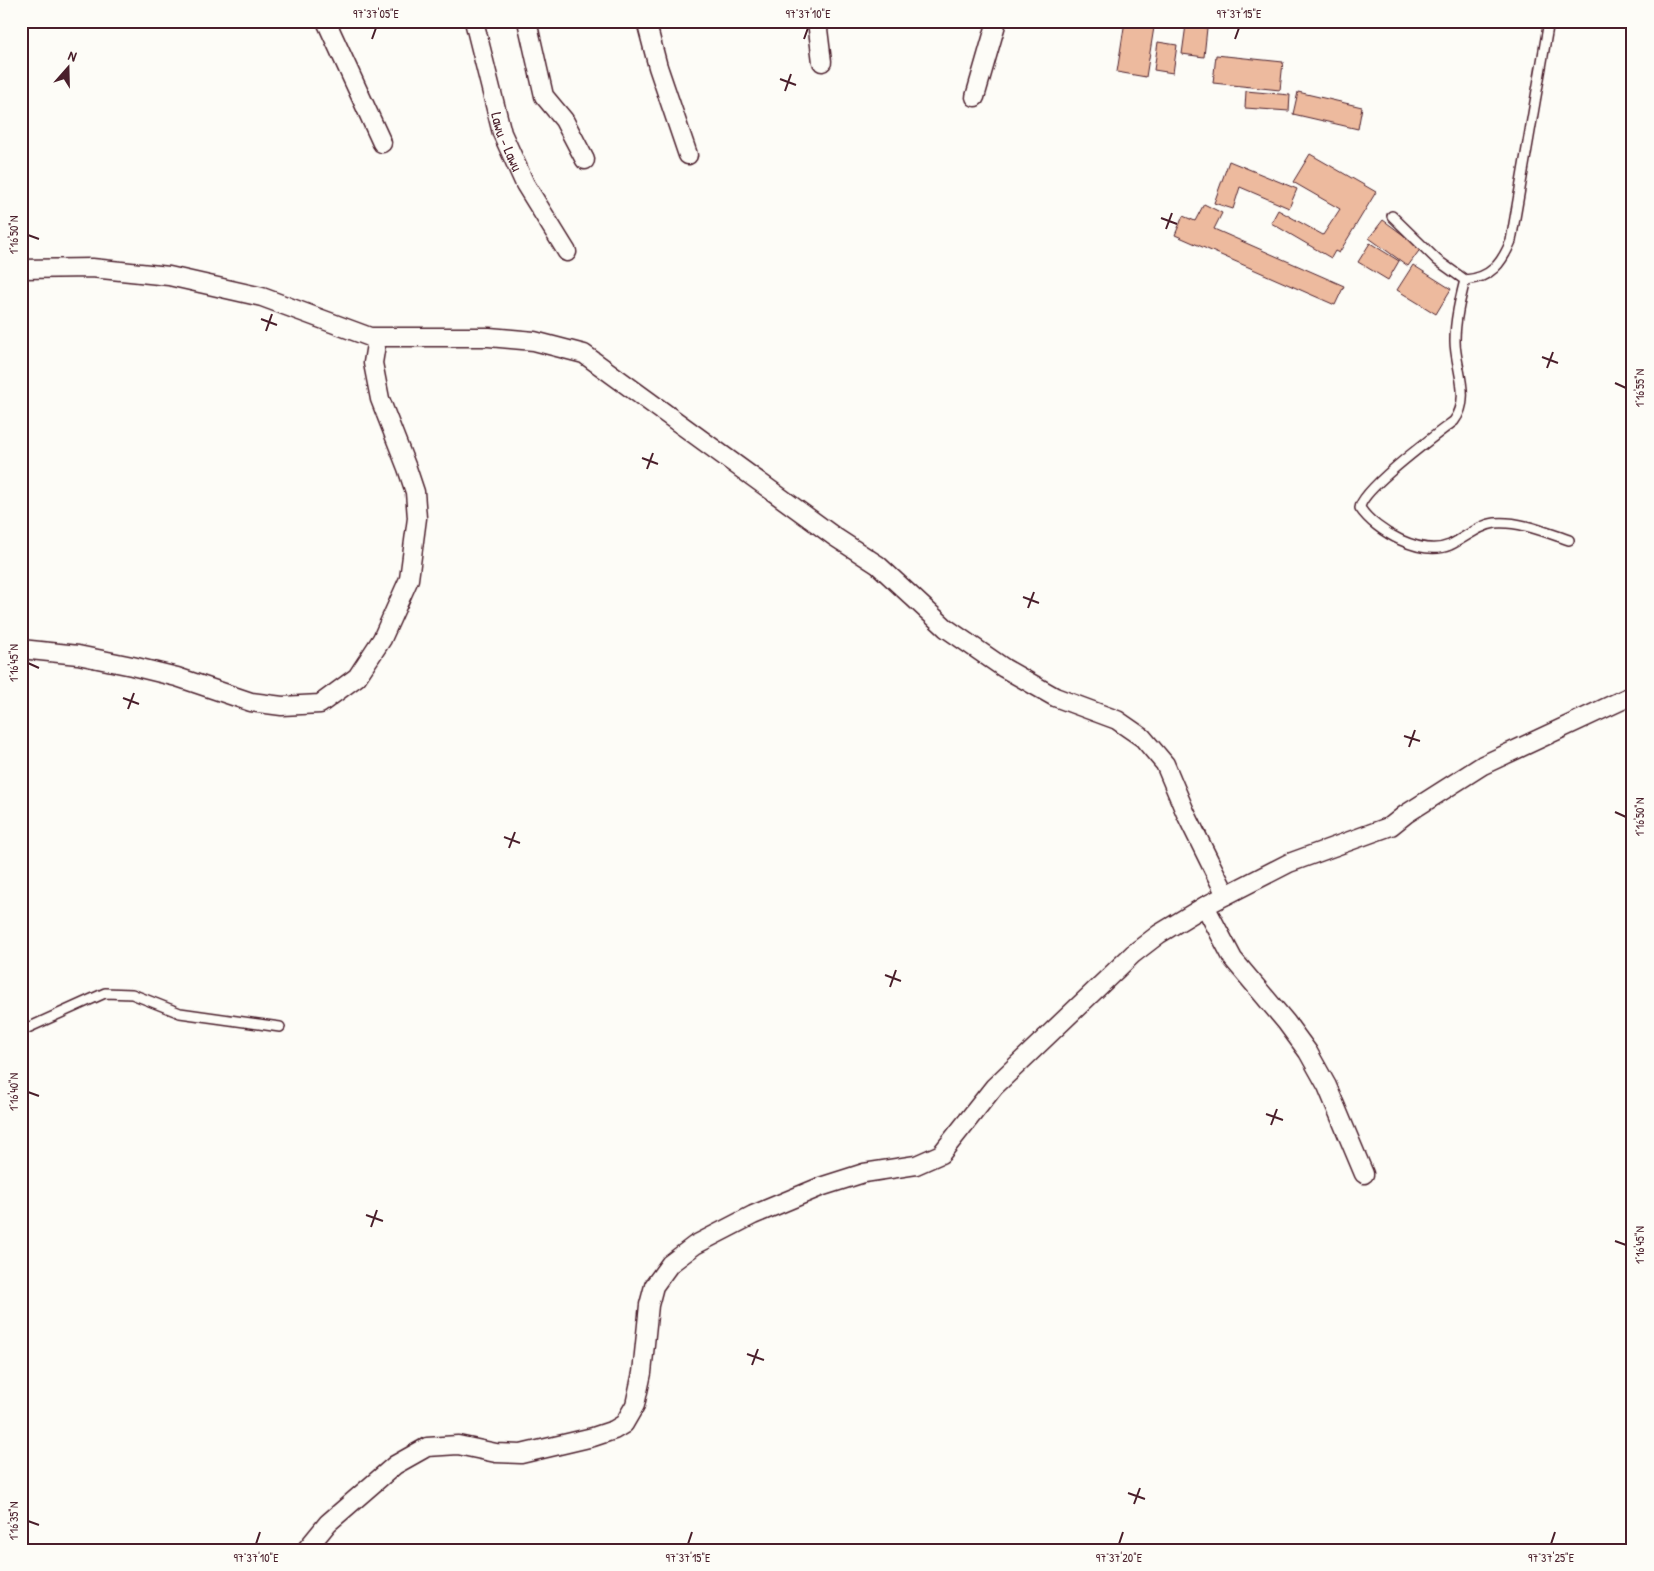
<svg xmlns="http://www.w3.org/2000/svg" width="1654" height="1571" viewBox="0 0 1654 1571" font-family="'Patrick Hand',sans-serif">
	<style>
		.building { fill: #edba9e; stroke: #4a1f2b }
		.lines { fill: none; stroke-linecap: round; stroke-linejoin: round }
		.service-casing { stroke: #4a1f2b; stroke-width: 12 }
		.minor-casing { stroke: #4a1f2b; stroke-width: 21 }
		.service { stroke: #fdfcf7; stroke-width: 9 }
		.minor { stroke: #fdfcf7; stroke-width: 18 }
		.ticks { fill: none; stroke: #4a1f2b; stroke-width: 2 }
		.labels { text-anchor: middle; dominant-baseline: central; stroke-width: 5; stroke-linejoin: round; paint-order: stroke }
		.street-label { font-size: 15px; fill: #4a1f2b; stroke: #fdfcf7 }
		.neatline { fill: none; stroke: #4a1f2b; stroke-width: 2 }
		.ticks-label { font-size: 12px; text-anchor: middle; fill: #4a1f2b }
	</style>
	<rect width="100%" height="100%" fill="#fdfcf7"/>
	<filter id="ink" filterUnits="userSpaceOnUse"><feTurbulence type="fractalNoise" baseFrequency=".02" numOctaves="2"/><feDisplacementMap in="SourceGraphic" scale="10" xChannelSelector="R" yChannelSelector="G"/><feConvolveMatrix kernelMatrix="1 2 1 2 8 2 1 2 1" color-interpolation-filters="sRGB"/></filter>
	<g filter="url(#ink)">
		<path class="building" d="M1125,21H1155L1146,77L1117,72Z
			M1186,25L1207,28L1204,57L1182,54Z
			M1158,42L1177,45L1173,73L1154,70Z
			M1216,55L1283,62L1280,90L1213,83Z
			M1246,91L1290,95L1289,111L1245,108Z
			M1298,92L1362,107L1358,129L1293,114Z
			M1310,154L1376,192L1339,253L1335,251L1331,258L1271,223L1278,210L1323,235L1340,209L1293,182Z
			M1229,161L1297,189L1289,208L1240,187L1233,209L1214,203Z
			M1204,204L1222,213L1214,229L1344,286L1335,305L1175,235L1183,216L1195,221Z
			M1383,220L1421,248L1408,266L1369,238Z
			M1370,243L1399,261L1388,280L1358,262Z
			M1413,265L1451,289L1436,314L1397,290Z"/>
		<g class="lines">
			<g class="service-casing">
				<path id="service" d="M1392,216L1437,260L1465,280C1491,278 1502,263 1511,241L1549,21
					M1465,280C1460,300 1455,320 1455,341C1455,367 1472,398 1454,421C1437,434 1361,490 1360,508C1376,532 1422,557 1450,545C1465,538 1479,525 1495,523C1520,521 1545,532 1569,540
					M21,1031L105,993L132,994L180,1013L280,1027"/>
			</g>
			<g class="minor-casing">
				<g id="minor">
					<path d="M326,21L382,143"/>
					<path id="s1" d="M474,21L502,133L525,184L567,252"/>
					<path d="M527,21L544,96L564,120L585,160"/>
					<path d="M646,21L658,67L688,155"/>
					<path d="M817,21L822,62"/>
					<path d="M975,97L997,21"/>
					<path d="M21,269L92,268L169,276L262,297L370,337H489L534,341L584,354L835,537L878,565L946,628L1004,668L1055,697L1117,720L1143,738L1165,764L1186,814L1226,895"/>
					<path d="M21,649L78,655L132,666L177,677L251,702L282,706L320,704L357,677L382,639L409,579L417,518L415,492L407,468L380,399L373,363L377,338"/>
					<path d="M1205,906L1233,959L1286,1022L1308,1052L1327,1086L1364,1174"/>
					<path d="M306,1550L328,1523L395,1465L427,1447L458,1445L496,1453L521,1454L593,1437L614,1430L624,1424L635,1405L642,1373L649,1305L654,1286L670,1264L695,1245L753,1215L820,1187L864,1173L916,1165L941,1154L994,1087L1133,954L1159,934L1205,906L1289,863L1391,826L1406,814L1483,765L1633,695"/>
				</g>
			</g>
			<use href="#service" class="service"/>
			<use href="#minor" class="minor"/>
		</g>
	</g>
	<path class="ticks" d="M372,39L376,28M804,39L808,28M1235,39L1239,28M780,79L796,85M785,91L791,74M1161,218L1177,224M1166,229L1172,213M28,235L39,239M261,319L277,325M266,331L272,314M1542,357L1558,363M1547,368L1553,352M1615,383L1626,388M642,458L658,464M647,469L653,453M1023,597L1039,603M1028,608L1034,592M28,663L39,668M123,698L139,704M128,709L134,693M1404,736L1420,741M1409,747L1415,730M1615,812L1626,817M504,837L520,843M509,848L515,832M885,975L901,981M890,987L896,970M28,1092L39,1096M1266,1114L1283,1120M1271,1125L1277,1109M366,1215L383,1221M371,1227L377,1210M1615,1241L1626,1245M747,1354L764,1360M752,1365L758,1349M1128,1493L1145,1499M1134,1504L1140,1488M28,1521L39,1525M256,1544L260,1532M688,1544L692,1532M1119,1544L1123,1532M1551,1544L1555,1532"/>
	<g class="labels">
		<g class="street-label">
			<text stroke="none"><textPath href="#s1" startOffset="125">Lawu - Lawu</textPath></text>
		</g>
	</g>
	<rect width="1654" height="1571" fill="none" stroke="#fdfcf7" stroke-width="55"/>
	<g transform="translate(68 68) rotate(20)" stroke="#fdfcf7" stroke-width="4" paint-order="stroke">
	<path d="M0-4L9 19L0 12L-9 19Z" fill="#4a1f2b"/>
	<text y="-8" font-size="14" font-weight="bold" text-anchor="middle" fill="#4a1f2b">N</text>
	</g>
	<rect x="28" y="28" width="1598" height="1516" class="neatline"/>
	<g class="ticks-label">
		<text x="376" y="18">97°37'05"E</text>
		<text x="808" y="18">97°37'10"E</text>
		<text x="1239" y="18">97°37'15"E</text>
		<text transform="translate(14 235) rotate(-90)" y="4">1°16'50"N</text>
		<text transform="translate(1640 388) rotate(-90)" y="4">1°16'55"N</text>
		<text transform="translate(14 663) rotate(-90)" y="4">1°16'45"N</text>
		<text transform="translate(1640 817) rotate(-90)" y="4">1°16'50"N</text>
		<text transform="translate(14 1092) rotate(-90)" y="4">1°16'40"N</text>
		<text transform="translate(1640 1245) rotate(-90)" y="4">1°16'45"N</text>
		<text transform="translate(14 1521) rotate(-90)" y="4">1°16'35"N</text>
		<text x="256" y="1562">97°37'10"E</text>
		<text x="688" y="1562">97°37'15"E</text>
		<text x="1119" y="1562">97°37'20"E</text>
		<text x="1551" y="1562">97°37'25"E</text>
	</g>
</svg>
